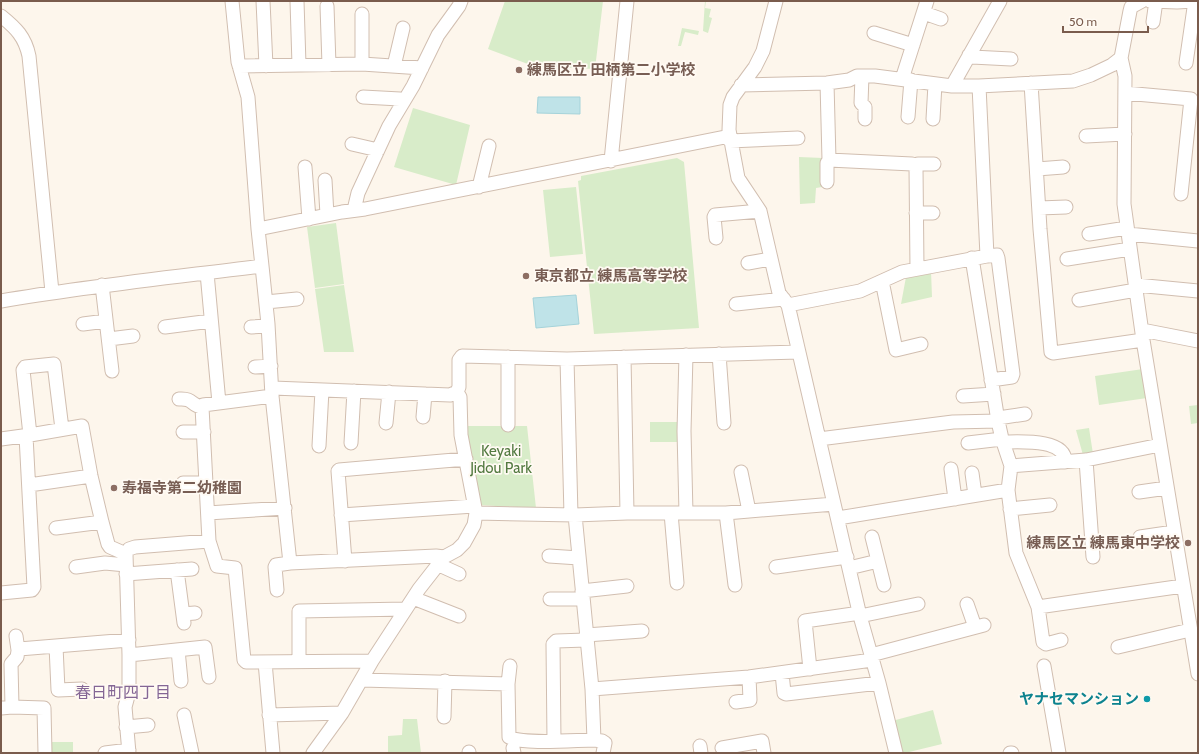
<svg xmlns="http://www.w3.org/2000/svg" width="1199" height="754" viewBox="0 0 1199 754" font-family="Cabin,'Noto Sans JP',sans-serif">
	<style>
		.green { fill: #d8ecc9 }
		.water { fill: #bfe3e8; stroke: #a5d3da }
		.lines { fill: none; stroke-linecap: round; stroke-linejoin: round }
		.minor-casing { stroke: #d1beb0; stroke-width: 15 }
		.minor { stroke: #fff; stroke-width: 13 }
		.education-dot { fill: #8d6e63; stroke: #fffaf3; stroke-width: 1.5 }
		.culture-dot { fill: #0f9aa8; stroke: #fffaf3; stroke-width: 1.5 }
		.labels { text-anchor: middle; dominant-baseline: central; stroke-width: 3.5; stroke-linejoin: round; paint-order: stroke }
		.education-label { font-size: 15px; font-weight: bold; fill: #785e54; stroke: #fffaf3; text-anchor: start }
		.park-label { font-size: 15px; fill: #537a41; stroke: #fffaf3 }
		.culture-label { font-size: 15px; font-weight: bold; fill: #0d838f; stroke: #fffaf3; text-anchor: end }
		.neighbourhood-label { font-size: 16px; fill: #846695; stroke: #fffaf3 }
	</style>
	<rect width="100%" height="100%" fill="#fdf6ec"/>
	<path class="green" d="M505,1H603L595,69L533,66L488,49Z
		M705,1H706L705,8L711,9L709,17L712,18L708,33L703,31Z
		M682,28L699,31L698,35L685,32L681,46H678Z
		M413,108L470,125L456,185L394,167Z
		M799,157L823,158L822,187L816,188L815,203L800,204Z
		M677,158L684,162L699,328L594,334L578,181L581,180V176Z
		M576,187L583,254L550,257L543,190Z
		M336,223L344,284L315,288L307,227Z
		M931,271L932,297L901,304L906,277Z
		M344,285L354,352H324L315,289Z
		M1143,369L1147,398L1099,405L1095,376Z
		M1198,405V423L1191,424L1189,406Z
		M650,422H679V442H650Z
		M466,426H527L536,508L479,505Z
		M1089,428L1093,454L1083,455L1076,430Z
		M933,710L942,744L905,753H900L892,721Z
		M403,719H417L421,753H388V736L402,735Z
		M49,742H73V753H50Z"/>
	<path class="water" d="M538,97H580V114L537,113Z
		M576,295L579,324L536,328L533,298Z"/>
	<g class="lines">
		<g class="minor-casing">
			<path id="minor" d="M232,1L238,62L248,97L258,229
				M263,1L266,66
				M297,1L299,65
				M776,1L763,51L755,67L733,97L730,105L729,130L738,178L760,211L779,293L788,305L860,616L879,683L896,753
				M1142,1L1131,7L1130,11L1121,58L1125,76L1124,204L1143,340L1198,674
				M1150,1L1177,2L1194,1
				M327,6L329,65
				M924,13L941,19
				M362,14V64
				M1,16C16,28 25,37 29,56L52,292
				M1153,22L1156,1
				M874,33L913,45
				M969,55L972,57L1011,59
				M1186,63L1195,1
				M239,66L362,64L422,68
				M394,66L403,28
				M862,76L861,103L865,107V119
				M902,79L927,1
				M827,83L829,160L912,164L916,167L917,269
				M1031,83L1040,229L1051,352L1053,353L1143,340
				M741,85L827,83L849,80L857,76H875L952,86H979L1073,81L1091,75L1112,65L1121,58
				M952,86L1000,1
				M1125,93L1191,99L1181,194
				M363,97L400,99L404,101
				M908,117L911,80
				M933,119L935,84
				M1086,136L1125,134
				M730,141L798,138
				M352,144L378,150
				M611,161L627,1
				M915,166L918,164H934
				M305,167L309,219
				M1037,169L1063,167
				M325,180L327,215
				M827,182V163L829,160
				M479,187L489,146
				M1039,208L1066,207
				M354,210L358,193L389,126L413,86L438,35L459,6L461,1
				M916,213H933
				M1089,234L1127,228
				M1128,234L1198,241
				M716,238L714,217L715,215L760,211
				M987,256L997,255L998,258L1013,374L1012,377L991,380
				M972,258L998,421L1002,439L1011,466L1008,490L1016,553L1038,607L1043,642L1046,644L1061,640
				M1067,259L1130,249
				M748,263L771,259
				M262,266L268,324L272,396L290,563
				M207,273L219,403
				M882,281L896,350L921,344
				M102,285L112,371
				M1136,285L1198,291
				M1079,300L1136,290
				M1,301C88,286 175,277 262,266L258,229L342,212L365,209L730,136
				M266,302L297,299
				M736,304L784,299
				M788,305L860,291L902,272L987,256L979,86
				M83,324L106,321
				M165,327L211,321
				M251,327L268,326
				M1142,330L1198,341
				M109,339L133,336
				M719,354L724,423
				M686,355L684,431L686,513
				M508,357V425
				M624,357L627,513
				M567,359L571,515
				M255,367L271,366
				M273,388L450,395L457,392L459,387V360L462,356L567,359L799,352
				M457,392L460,397L461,435L476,513
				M272,396L203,405L202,407L209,541L217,566L235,568L244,660L246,662L372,661
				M963,396L994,394
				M179,399C194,398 191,406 202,407
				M423,417L425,394
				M998,418L1025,414
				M386,423L389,392
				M183,432H204
				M30,435L23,370L25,367L54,364L62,429
				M1,439L30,435L82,426L91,476L102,522L108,544L110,547L126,554
				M819,439L953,422L998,421
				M1003,442C1018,442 1066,438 1065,462
				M351,443L354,391
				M968,443L1002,439
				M319,446L322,390
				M1086,460L1093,557
				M1011,466L1086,460L1160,445
				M951,469L955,499
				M741,472L749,511
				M972,473L975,495
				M183,483H206
				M29,485L91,476
				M1139,492L1167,488
				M1010,509L1050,505
				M208,513L285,508
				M671,513L677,583
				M726,513L735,585
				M341,515L474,506
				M575,515L592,689L594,740
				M838,518L1008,490
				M56,528L102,522
				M872,537L884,585
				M1140,537L1174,532
				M549,556L579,558
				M345,561L338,471L339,470L466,459
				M437,564L459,574
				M76,567L105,563L126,565
				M776,567L847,557
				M849,568L878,561
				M177,570L184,623
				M126,574L192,569
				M277,590L275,567L276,565L290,563L436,556L444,557
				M582,591L627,586
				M1,593L32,590L34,587L26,436
				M413,598L459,616
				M550,599H583
				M967,604L975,627
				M1038,607L1183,586
				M183,614L195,613
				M860,616L918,604
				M586,635L642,631
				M16,636L18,650
				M56,646L58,690L82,689
				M1118,647L1190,630
				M178,650L181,681
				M129,655L205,647L209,677
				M871,655L984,625
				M265,662L273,753
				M299,662V611L406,609
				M510,666L508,684L509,737C522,745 577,740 594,740L602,741L605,743L603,753
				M1044,666L1059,753
				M810,669L805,621L860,613
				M782,673L784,693L786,694L879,683
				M362,680L508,684
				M592,689L749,677L872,660
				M736,702L750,700L749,677
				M12,707L44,708L45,753
				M1,708L12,707L11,664L17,657L18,651L19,649L129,640
				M184,715L192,753
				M269,715L342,713
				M444,717L445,681
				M126,727L148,725
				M554,741L553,644L556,641L586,640
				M700,746L701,753
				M513,748L514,753
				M722,748L762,741L764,753
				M469,752V753
				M105,753L129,750
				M129,753L125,707L129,692V655L126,554L129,549L135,547L209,541
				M313,753L342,713L372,661L419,589L444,557L457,550L464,543L474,525L476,513L575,515L627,513H726L834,504
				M1010,753H1012"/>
		</g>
		<use href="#minor" class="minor"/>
	</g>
	<g class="education-dot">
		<circle cx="519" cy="70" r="4"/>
		<circle cx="526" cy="276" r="4"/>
		<circle cx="114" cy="488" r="4"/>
		<circle cx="1188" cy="543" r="4"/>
	</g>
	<circle class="culture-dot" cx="1147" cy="699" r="4"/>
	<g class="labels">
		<g class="education-label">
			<text x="527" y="70">練馬区立 田柄第二小学校</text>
			<text x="534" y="276">東京都立 練馬高等学校</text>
			<text x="122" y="488">寿福寺第二幼稚園</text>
			<text x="1180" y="543" text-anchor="end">練馬区立 練馬東中学校</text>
		</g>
		<g class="park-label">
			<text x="501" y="451">Keyaki<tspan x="501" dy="17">Jidou Park</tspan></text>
		</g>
		<g class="culture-label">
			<text x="1139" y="699">ヤナセマンション</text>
		</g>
		<g class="neighbourhood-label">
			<text x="123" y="692">春日町四丁目</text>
		</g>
	</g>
	<rect width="1199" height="754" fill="none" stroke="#7a5c4d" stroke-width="4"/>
	<path d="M1063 26v6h85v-6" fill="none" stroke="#7a5c4d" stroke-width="2"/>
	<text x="1069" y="26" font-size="12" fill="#7a5c4d" stroke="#fffaf3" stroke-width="3" paint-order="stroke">50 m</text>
</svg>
